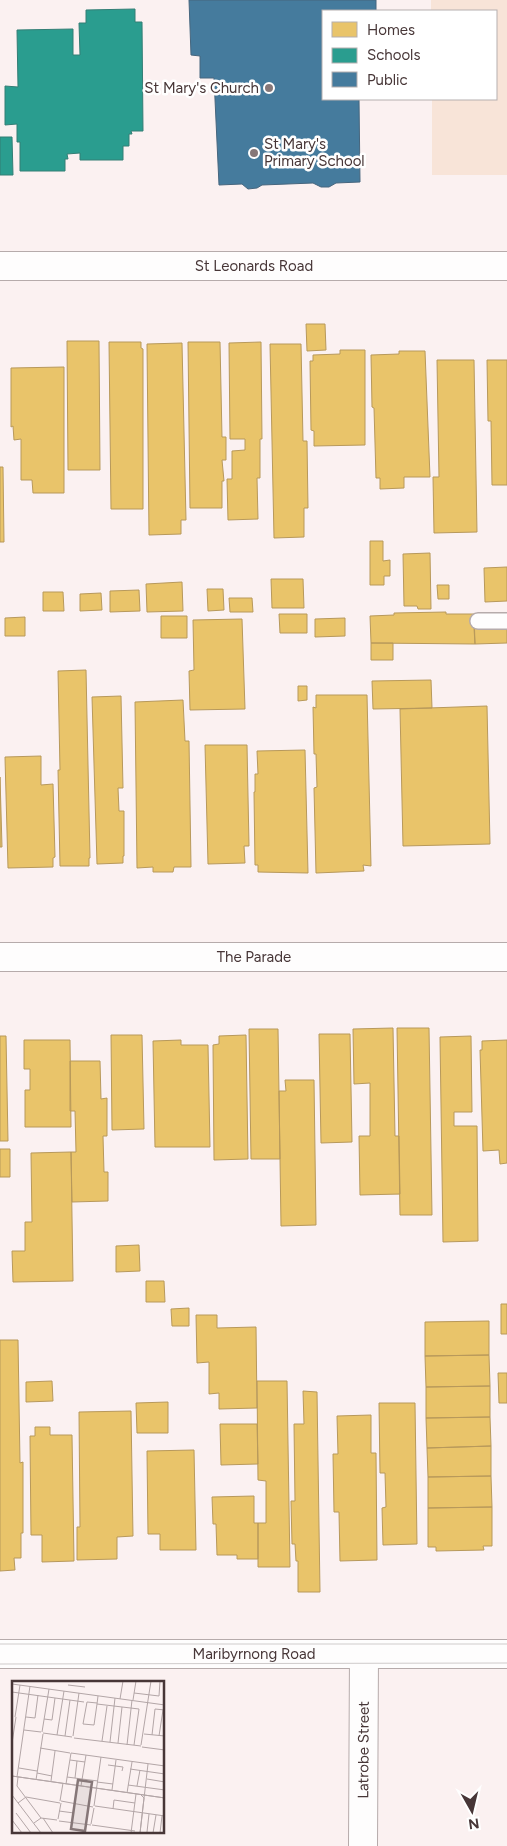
<svg xmlns="http://www.w3.org/2000/svg" width="507" height="1846" viewBox="0 0 507 1846" font-family="Figtree,sans-serif">
	<style>
		.green { fill: #f8e4d8 }
		.homes { fill: #e9c46a; stroke: #b8995b }
		.schools { fill: #2a9d8f; stroke: #337e75 }
		.public { fill: #457b9d; stroke: #46667e }
		.lines { fill: none; stroke-linecap: round; stroke-linejoin: round }
		.lane-casing { stroke: #b6abab; stroke-width: 18 }
		.street-casing { stroke: #b6abab; stroke-width: 30 }
		.primary-casing { stroke: #b6abab; stroke-width: 30 }
		.lane { stroke: #fefdfd; stroke-width: 15 }
		.street { stroke: #fefdfd; stroke-width: 28 }
		.primary { stroke: #fefdfd; stroke-width: 28 }
		.tram { stroke: #cfcbcb; stroke-width: 1 }
		.poi-dot { fill: #867778; stroke: #fff; stroke-width: 2 }
		.labels { text-anchor: middle; dominant-baseline: central; stroke-width: 5; stroke-linejoin: round; paint-order: stroke }
		.poi-label { font-size: 15px; fill: #473637; stroke: #fff; text-anchor: end }
		.street-label { font-size: 15px; fill: #473637; stroke: #fff }
		.inset-road { fill: none; stroke: #b3a6a7; stroke-width: 1 }
		.view { fill: #867778; fill-opacity: 0.15; stroke: #867778; stroke-width: 2.5 }
		.inset-edge { fill: none; stroke: #473637; stroke-width: 2.5 }
	</style>
	<rect width="100%" height="100%" fill="#fbf1f1"/>
	<path class="green" d="M431,0H507V175H432V99H496V11H431Z"/>
	<path class="homes" d="M306,324H325L326,350L307,351Z
		M67,341H99L100,470H68Z
		M109,342H141V348L143,349V509H111Z
		M188,342H220L222,437H226V460H222L224,481H222V508H190Z
		M261,342L262,439H260V478H257L258,519L228,520L227,479H232V451L245,450V439H230L229,343Z
		M182,343L186,520H181V534L149,535L147,344Z
		M270,344H301L303,441H307L308,508H304V537L274,538Z
		M340,350H365V445L314,446V431L311,430L310,361H313V355L340,354Z
		M399,351H425L430,477H404V488L380,489V478H376L374,408L372,407L371,355L399,354Z
		M437,360H474L477,532L434,533L433,477H439Z
		M487,360H507V485H492L491,421H488Z
		M64,367V493H33L32,480H21V439L14,440L13,426L11,427V368Z
		M0,467H3L4,542H0Z
		M370,541H383V561L390,560V576H384V585H370Z
		M430,553L431,609H418L417,606H404L403,554Z
		M507,567V601L485,602L484,568Z
		M271,579H303L304,608H272Z
		M182,582L183,611L147,612L146,584Z
		M437,585H449V599H438Z
		M207,589H223L224,610L208,611Z
		M139,590L140,611L110,612V591Z
		M43,592H63L64,611H43Z
		M101,593L102,610L80,611V594Z
		M229,598H252L253,612H230Z
		M446,612V614H474L475,644L371,643L370,616L394,615V613Z
		M279,614H307V633H280Z
		M161,616H187V638H161Z
		M25,617V636H5V618Z
		M345,618V636L315,637V619Z
		M242,619L245,709L190,710L189,671L194,670L193,620Z
		M474,628H507V643L475,644Z
		M371,643H393V660H371Z
		M86,670L90,858H89V866H60L58,770H60L58,671Z
		M431,680L432,708L373,709L372,681Z
		M298,686H307V700L298,701Z
		M316,695H367L371,866L363,865L364,871L316,873L314,788L317,787L316,754H314L313,707L316,708Z
		M121,696L123,788H118L119,811H124V856H123V863L97,864L92,697Z
		M183,700L185,741H189L191,867H174L173,872H153V867L137,868L135,702Z
		M487,706L490,844L403,846L400,709Z
		M205,745H247L249,846H244L245,863L208,864Z
		M305,750L308,873L258,872V865H255L254,792H255V774H258L257,751Z
		M41,756V785L53,784L55,857L53,858V867L8,868L5,757Z
		M0,777L2,847H0Z
		M393,1028L395,1136H399L400,1194L360,1195L359,1136H370V1083L354,1084L353,1029Z
		M397,1028H429L432,1215H400Z
		M249,1029H278L280,1159H251Z
		M319,1034H350L352,1142L321,1143Z
		M111,1035H142L144,1129L112,1130Z
		M246,1035L248,1159L214,1160L213,1045L219,1044V1036Z
		M0,1036H6L8,1141H0Z
		M471,1036L472,1112H454V1126H477L478,1241L443,1242L440,1037Z
		M24,1040H70L71,1127H25V1090H30V1069H24Z
		M181,1040V1045H208L210,1147H155L153,1041Z
		M507,1040V1163L500,1164L499,1150L483,1151L480,1050H482V1041Z
		M70,1061H100L101,1099L107,1098V1136H103L104,1172H108V1201L72,1202L71,1152H76L75,1111H70Z
		M285,1080H314L316,1225L281,1226L279,1091H286Z
		M0,1149H10V1177H0Z
		M71,1152L73,1281L13,1282L12,1251H25V1222H32L31,1153Z
		M139,1245L140,1271L116,1272V1246Z
		M146,1281H164L165,1302H146Z
		M501,1304H507V1334H501Z
		M189,1308V1326H172L171,1309Z
		M196,1315H217V1328L256,1327L257,1408L219,1409V1393L209,1394V1362L197,1363Z
		M489,1321V1355L425,1356V1322Z
		M0,1340H18L20,1463L23,1462V1533H21V1558H14L15,1570L0,1571Z
		M489,1355L490,1386L426,1387L425,1356Z
		M498,1373H507V1403H499Z
		M52,1381L53,1401L26,1402V1382Z
		M257,1381H287L290,1567H258V1523H266V1481L258,1480Z
		M490,1386V1417L426,1418V1387Z
		M303,1391L317,1392L320,1592H298V1561H296L295,1544H292L291,1501H295L294,1424H304Z
		M168,1402V1433H137L136,1403Z
		M379,1403H415L417,1544L383,1545L382,1508L386,1507L385,1473H380Z
		M131,1411L133,1536L117,1537V1559L77,1560V1527H80L79,1412Z
		M371,1415V1453H376L377,1560L340,1561L339,1512H334L333,1454H338L337,1416Z
		M490,1417L491,1446L427,1448L426,1418Z
		M220,1424H257L258,1464L221,1465Z
		M35,1427H50V1435H72L74,1561L42,1562V1535H31L30,1436H35Z
		M491,1446V1476L428,1477L427,1448Z
		M194,1450L196,1550H160V1534H148L147,1451Z
		M491,1476L492,1507L428,1508V1477Z
		M254,1496V1523H258V1559H237V1555H217L216,1524H213L212,1497Z
		M492,1507V1546H483L484,1550L436,1551V1547H428V1508Z"/>
	<path class="schools" d="M135,9V22H142L143,131H131L132,134H129V146H123V160H80V153L67,154L68,159H65V171H20V142H17V124L5,125V86L18,87L17,30L73,29V55H80L79,23H86V10Z
		M0,137H12L13,175H0Z"/>
	<path class="public" d="M189,0H376V11H323V99H359L360,182L336,183L329,187H321L313,183L262,185L257,188L248,189L242,184L219,185L214,78H200V56L191,55Z"/>
	<g class="lines">
		<g class="lane-casing">
			<path id="lane" d="M478,621H507"/>
		</g>
		<g class="street-casing">
			<g id="street">
				<path id="s1" d="M0,266H507"/>
				<path id="s2" d="M0,957H507"/>
				<path id="s3" d="M363,1846L364,1654"/>
			</g>
		</g>
		<g class="primary-casing">
			<g id="primary">
				<path id="s4" d="M0,1654H507"/>
			</g>
		</g>
		<use href="#lane" class="lane"/>
		<use href="#street" class="street"/>
		<use href="#primary" class="primary"/>
		<path class="tram" d="M0,1644H507
			M0,1664L507,1663"/>
	</g>
	<g class="poi-dot">
		<circle cx="269" cy="88" r="5"/>
		<circle cx="254" cy="153" r="5"/>
	</g>
	<g class="labels">
		<g class="poi-label">
			<text x="259" y="88">St Mary's Church</text>
			<text x="264" y="144" text-anchor="start">St Mary's<tspan x="264" dy="17">Primary School</tspan></text>
		</g>
		<g class="street-label">
			<text stroke="none"><textPath href="#s1" startOffset="254">St Leonards Road</textPath></text>
			<text stroke="none"><textPath href="#s2" startOffset="254">The Parade</textPath></text>
			<text stroke="none"><textPath href="#s4" startOffset="254">Maribyrnong Road</textPath></text>
			<text stroke="none"><textPath href="#s3" startOffset="96">Latrobe Street</textPath></text>
		</g>
	</g>
	<g transform="translate(12 1681)">
		<rect width="152" height="152" fill="#fbf1f1"/>
		<path class="inset-road" d="M0,3L153,24M56,4L73,6M0,11L72,21M122,12L147,15L148,0M108,18L111,0M121,19L124,0M85,22L75,21L71,43L82,44L85,23L86,15M85,23L127,28L122,64M3,36L8,4M14,36L23,37L26,14M32,38L40,39L43,17M12,49L29,51M30,51L37,8M31,52L60,56M132,53L153,55M45,54L52,10M140,54L143,28L153,29M53,55L58,19M61,55L67,12M147,55L151,29M62,57L129,65M90,60L95,25M98,61L103,17M0,62L4,36M106,62L110,26M115,64L120,19M129,64L139,0M130,66L153,69M28,67L58,72M59,72L153,85M58,79L73,81M96,84L111,86L110,90M7,87L25,90M118,88L153,93M25,92L40,95M0,95L153,117M0,95L153,117M5,96L18,5M6,96L5,105L29,137M55,96L70,98M63,97L65,80M70,98L86,100M135,98L153,101M24,99L31,53M39,100L43,70M85,101L101,103M54,103L59,72M116,104L153,109M69,105L74,74M125,105L128,89M100,109L104,79M115,112L120,81M0,114L29,152M48,120L51,102M49,120L81,126M6,122L14,116L48,122M82,125L89,76M83,125L153,135M101,128L102,119L123,122M47,130L62,132M4,132L19,152M31,137L41,152M46,138L49,122M0,139L10,152M47,140L79,144M22,142L29,137L45,139M79,143L82,127M80,144L123,150M135,151L137,133M119,152L124,113M128,152L136,83M128,152L132,117L129,114M141,152L144,134M148,152L150,135"/>
		<path class="view" d="M66,99L80,101L73,150L59,148Z"/>
		<rect width="152" height="152" class="inset-edge"/>
	</g>
	<rect x="322" y="10" width="175" height="90" fill="#ffffff" stroke="#b5afaf"/>
	<rect x="332" y="22" width="25" height="15" fill="#e9c46a" stroke="#b5afaf"/>
	<text x="367" y="35" font-size="15" fill="#473637">Homes</text>
	<rect x="332" y="48" width="25" height="15" fill="#2a9d8f" stroke="#b5afaf"/>
	<text x="367" y="60" font-size="15" fill="#473637">Schools</text>
	<rect x="332" y="72" width="25" height="15" fill="#457b9d" stroke="#b5afaf"/>
	<text x="367" y="85" font-size="15" fill="#473637">Public</text>
	<g transform="translate(472 1811) rotate(172)" stroke="#ffffff" stroke-width="4" paint-order="stroke">
	<path d="M0-4L9 19L0 12L-9 19Z" fill="#473637"/>
	<text y="-8" font-size="14" font-weight="bold" text-anchor="middle" fill="#473637">N</text>
	</g>
</svg>
